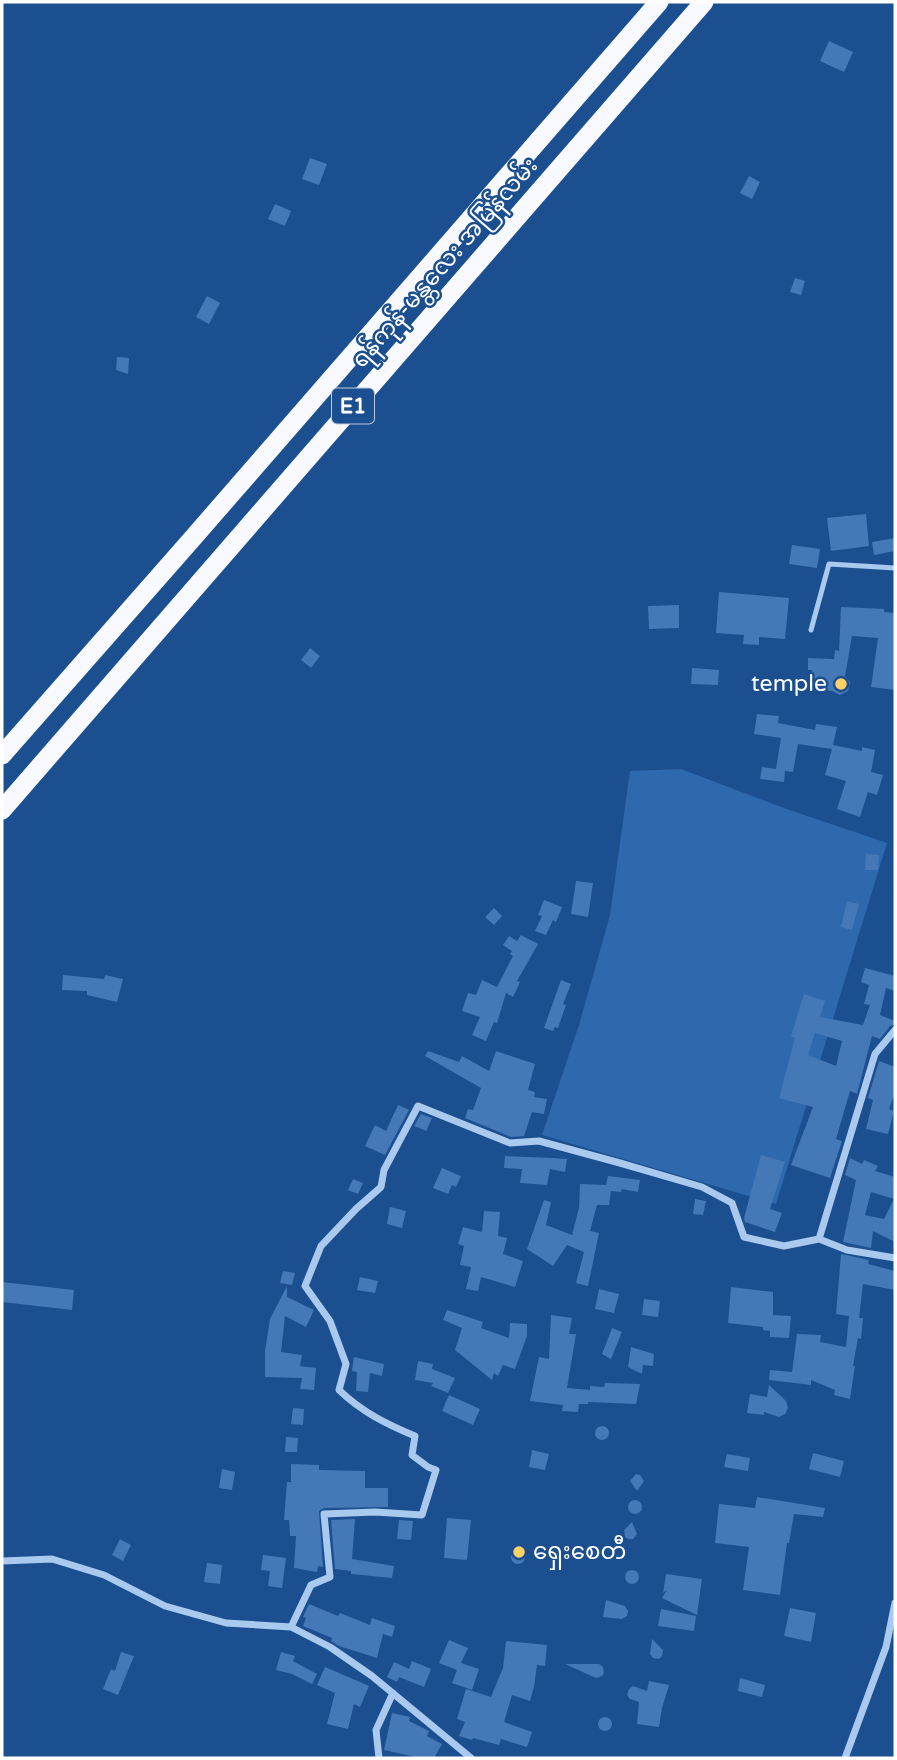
<svg xmlns="http://www.w3.org/2000/svg" width="897" height="1760" viewBox="0 0 897 1760" font-family="'Varela Round','Noto Sans Myanmar',sans-serif">
	<style>
		.green { fill: #2e69ad }
		.building { fill: #4478b7; fill-rule: evenodd }
		.lines { fill: none; stroke-linecap: round; stroke-linejoin: round }
		.service { stroke: #a9c9ee; stroke-width: 5 }
		.minor { stroke: #a9c9ee; stroke-width: 7 }
		.trunk { stroke: #f8faff; stroke-width: 19 }
		.poi-dot { fill: #ffd166; stroke: #1b4f8f; stroke-width: 2.5 }
		.labels { text-anchor: middle; dominant-baseline: central; stroke-width: 5; stroke-linejoin: round; paint-order: stroke }
		.shield { fill: #1b4f8f; stroke: #bbcadd; stroke-width: 2 }
		.shield-label { font-size: 21px; font-weight: bold; fill: #fff }
		.street-label { font-size: 23px; fill: #fff; stroke: #1b4f8f }
		.poi-label { font-size: 23px; fill: #fff; stroke: #1b4f8f; text-anchor: end }
	</style>
	<rect width="100%" height="100%" fill="#1b4f8f"/>
	<path class="green" d="M681,769L784,808L887,843L776,1204L542,1135L579,1025L610,915L630,771Z"/>
	<path class="building" d="M829,41L853,52L844,72L820,61Z
		M310,158L327,164L319,185L302,179Z
		M749,176L760,182L752,199L740,193Z
		M275,204L291,211L285,226L268,219Z
		M795,278L805,281L801,295L790,292Z
		M207,296L220,303L209,324L196,317Z
		M117,357L129,358L128,374L116,370Z
		M866,514L869,546L831,551L827,518Z
		M895,538V551L874,555L872,542Z
		M792,545L820,549L817,568L789,564Z
		M719,592L789,598L785,639L759,637V645L743,644L744,635L716,633Z
		M679,605V628L649,629L648,606Z
		M841,607L884,609V612L895,613V690L871,687L878,638L852,636L845,676L850,682L848,691L840,695L832,691L810,689L812,670H808V658L834,659L835,650L839,651Z
		M310,648L320,656L311,668L301,660Z
		M692,668L719,670L718,685L691,684Z
		M757,714L779,716L778,723L815,730L816,724L837,727L833,745L862,751V747L875,750L871,772L883,775L877,795L868,792L860,817L837,809L846,781L825,775L832,749L798,744L793,772L785,771L784,782L760,779L762,767L776,769L781,738L754,734Z
		M866,854L879,855L878,870H865Z
		M576,881L593,883L588,917L571,914Z
		M544,900L562,907L556,922L553,920L546,935L535,931L542,916L538,915Z
		M847,901L859,904L852,930L841,927Z
		M494,908L502,916L494,925L485,917Z
		M521,935L538,944L517,981L520,982L513,997L506,993L497,1023L494,1022L486,1041L472,1035L480,1017L462,1011L468,993L476,995L482,980L497,987L513,956L510,954L512,951L503,945L509,936L517,941Z
		M865,968L895,976V991L886,988L880,1015L895,1021V1024L890,1026L880,1039L872,1036L857,1094L850,1091L836,1139L842,1141L830,1178L791,1165L813,1107L779,1098L795,1038L791,1036L804,994L825,1001L820,1017L863,1025L870,1005L864,1004L869,985L861,982ZM815,1033L842,1041L836,1066L808,1055Z
		M63,975L104,979L105,975L123,979L117,1002L87,995V991L62,990Z
		M561,980L571,984L563,1004L566,1005L558,1028L555,1027L553,1031L544,1028Z
		M428,1051L459,1062L462,1056L489,1071L496,1051L535,1064L528,1090L535,1092L534,1097L547,1099L544,1114L532,1112L524,1136L511,1137L465,1118L468,1109L473,1110L481,1088L425,1056Z
		M879,1061L895,1067V1093L889,1109L894,1111L888,1134L866,1129L873,1100L868,1098Z
		M398,1105L409,1110L385,1155L365,1146L375,1125L386,1131Z
		M421,1114L432,1118L426,1131L414,1126Z
		M761,1155L785,1162L770,1209L782,1213L775,1232L745,1222L744,1218Z
		M505,1156L552,1158L567,1159L565,1172L550,1169L547,1185L520,1183L522,1169L504,1168Z
		M850,1158L862,1164L864,1160L878,1166L875,1171L895,1177V1242L873,1231L871,1248L843,1242L856,1180L845,1175ZM871,1192L894,1199L884,1219L865,1215Z
		M442,1168L461,1176L456,1187L452,1185L448,1194L433,1188Z
		M608,1176L640,1180L638,1192L622,1189L621,1192L611,1191L609,1205H597L590,1231L599,1233L588,1286L576,1283L584,1252L567,1245L553,1266L527,1249L544,1200L551,1202L546,1225L572,1235L579,1208L580,1184L606,1185Z
		M353,1179L363,1183L358,1194L348,1190Z
		M695,1199L706,1201L703,1215L693,1214Z
		M390,1207L406,1211L402,1228L387,1224Z
		M484,1211L500,1212L498,1236L507,1238L503,1254L523,1261L515,1287L481,1277L478,1291L466,1289L471,1267L460,1265L464,1246L458,1244L463,1227L482,1232Z
		M841,1254L869,1260L868,1264L895,1271V1290L863,1284L859,1318H863L861,1339L858,1338L853,1366H855L850,1399L834,1395L835,1390L811,1380V1385L769,1380L770,1370L792,1372L797,1334L821,1335L820,1342L846,1347L849,1316L836,1314Z
		M283,1271L295,1273L292,1285L280,1283Z
		M360,1277L378,1281L375,1293L357,1290Z
		M2,1282L74,1290L72,1310L2,1302Z
		M287,1286V1297L314,1310L306,1327L285,1316L281,1352L302,1355L300,1366L316,1368L314,1390L300,1389L302,1378L265,1377V1351L270,1319Z
		M731,1287L773,1292V1315L791,1316L789,1338L770,1337V1331L763,1330V1327L728,1323Z
		M599,1289L619,1294L614,1313L595,1309Z
		M644,1299L660,1301L658,1317L642,1315Z
		M447,1310L483,1322L481,1328L509,1338L510,1323L527,1324V1336L515,1369L503,1365L498,1376L494,1373L492,1380L455,1350L462,1328L443,1320Z
		M551,1315L572,1318L569,1334H576L567,1388L590,1390V1386L604,1387L605,1383L640,1384L636,1404L588,1402V1404H579L578,1412L562,1411L563,1405L530,1401L539,1357L549,1359Z
		M612,1328L622,1332L611,1359L602,1354Z
		M631,1347L654,1354L653,1366L643,1365L642,1374L628,1367Z
		M354,1357L384,1364L382,1376L370,1373L368,1392L356,1391L357,1372L352,1371Z
		M418,1361L433,1364L432,1369L455,1378L448,1393L431,1386L433,1383L415,1380Z
		M769,1385L786,1401L788,1408L785,1414L779,1417L764,1412V1415L747,1413L750,1394L767,1397Z
		M449,1395L480,1409L473,1425L442,1411Z
		M293,1408L304,1409L303,1425L291,1424Z
		M595 1433a7 7 0 1 1 14 0a7 7 0 1 1-14 0Z
		M286,1437L298,1438L297,1452H285Z
		M532,1450L549,1454L545,1470L529,1467Z
		M813,1453L844,1461L840,1477L809,1469Z
		M727,1454L750,1458L748,1471L724,1467Z
		M291,1464L319,1465V1470L365,1471V1488H388V1507L324,1508L319,1511L323,1567L318,1566L317,1572L294,1568L296,1536H290L289,1520H284L287,1482H291Z
		M222,1469L235,1472L232,1490L219,1488Z
		M636,1474L640,1475L644,1481L637,1491L630,1481Z
		M757,1497L825,1508L823,1517L794,1514L789,1543H787L780,1595L743,1590L749,1547L715,1543L719,1504L755,1508Z
		M628 1507a7 7 0 1 1 14 0a7 7 0 1 1-14 0Z
		M447,1518L471,1520L467,1560L444,1558Z
		M355,1519L352,1559L394,1566L392,1578L351,1574V1571L335,1569L331,1520Z
		M399,1520L413,1521L411,1540L397,1539Z
		M632,1522L637,1534L633,1539H628L625,1537L624,1530Z
		M120,1539L131,1545L123,1561L112,1555Z
		M511 1557a7 7 0 1 1 14 0a7 7 0 1 1-14 0Z
		M263,1555L286,1558L282,1588L268,1586L270,1571L261,1570Z
		M207,1563L222,1565L220,1584L204,1582Z
		M625 1577a7 7 0 1 1 14 0a7 7 0 1 1-14 0Z
		M666,1574L702,1579L697,1615L662,1598L667,1590L663,1593Z
		M606,1600L625,1606L628,1611L627,1616L622,1619L603,1617Z
		M309,1604L338,1616L340,1613L370,1625L372,1618L395,1626L392,1637L383,1634L377,1658L339,1646L331,1641L332,1638L303,1626L306,1618L303,1617Z
		M790,1608L816,1613L811,1642L784,1636Z
		M661,1609L696,1616L694,1631L658,1626Z
		M652,1639L663,1650L662,1656L659,1659L653,1658L650,1654Z
		M449,1640L468,1648L461,1663L479,1669L472,1690L452,1683L457,1670L439,1663Z
		M506,1641L547,1645L545,1666L537,1665L534,1687L530,1701L512,1695L504,1722L532,1732L527,1747L501,1739L499,1745L473,1738L472,1740L459,1736L465,1722L457,1719L466,1689L491,1697L503,1668Z
		M121,1652L134,1656L118,1695L103,1689L111,1669L115,1671Z
		M281,1652L295,1656L293,1661L317,1674L312,1684L292,1674L276,1670Z
		M412,1661L431,1669L424,1687L399,1677L397,1682L387,1677L394,1662L409,1669Z
		M565,1664H599L603,1667L604,1673L602,1676L596,1678Z
		M325,1667L369,1686L360,1707L354,1704L348,1729L327,1724L335,1693L317,1685Z
		M740,1678L765,1685L762,1697L738,1691Z
		M649,1681L669,1685L662,1708L659,1727L637,1724L639,1702L630,1699L627,1695L629,1689L633,1686L647,1691Z
		M392,1713L410,1717L409,1721L429,1731L427,1736L442,1744L434,1758H420L384,1750Z
		M598 1724a7 7 0 1 1 14 0a7 7 0 1 1-14 0Z"/>
	<g class="lines">
		<path class="service" d="M811,630L829,564L895,568"/>
		<path class="minor" d="M819,1239L875,1054L895,1030
			M2,1561L52,1559L104,1575L165,1606L226,1623L291,1627L330,1647L372,1676L471,1758
			M291,1627L311,1585L330,1577L324,1514L375,1512L422,1515L436,1470L428,1467L412,1455L415,1436C386,1424 362,1412 339,1390L346,1364L330,1321L305,1286L321,1246L356,1209L381,1187L384,1170L418,1106L510,1143L539,1141L620,1163L702,1187L732,1203L744,1237L784,1246L819,1239L847,1250L895,1258
			M379,1758L376,1730L393,1693
			M845,1758L886,1647L895,1603"/>
		<path class="trunk" d="M2,755L192,539L659,2
			M2,810L704,2"/>
	</g>
	<g class="poi-dot">
		<circle cx="841" cy="684" r="7"/>
		<circle cx="519" cy="1552" r="7"/>
	</g>
	<g class="labels">
		<rect class="shield" x="332" y="388.5" width="42" height="35" rx="5"/>
		<g class="shield-label">
			<text x="353" y="406">E1</text>
		</g>
		<g class="street-label">
			<text transform="translate(445 263) rotate(-49)">ရန်ကုန်-မန္တလေး အမြန်လမ်း</text>
		</g>
		<g class="poi-label">
			<text x="827" y="684">temple</text>
			<text x="533" y="1552" text-anchor="start">ရှေးစေတီ</text>
		</g>
	</g>
	<rect width="897" height="1760" fill="none" stroke="#ffffff" stroke-width="7"/>
</svg>
